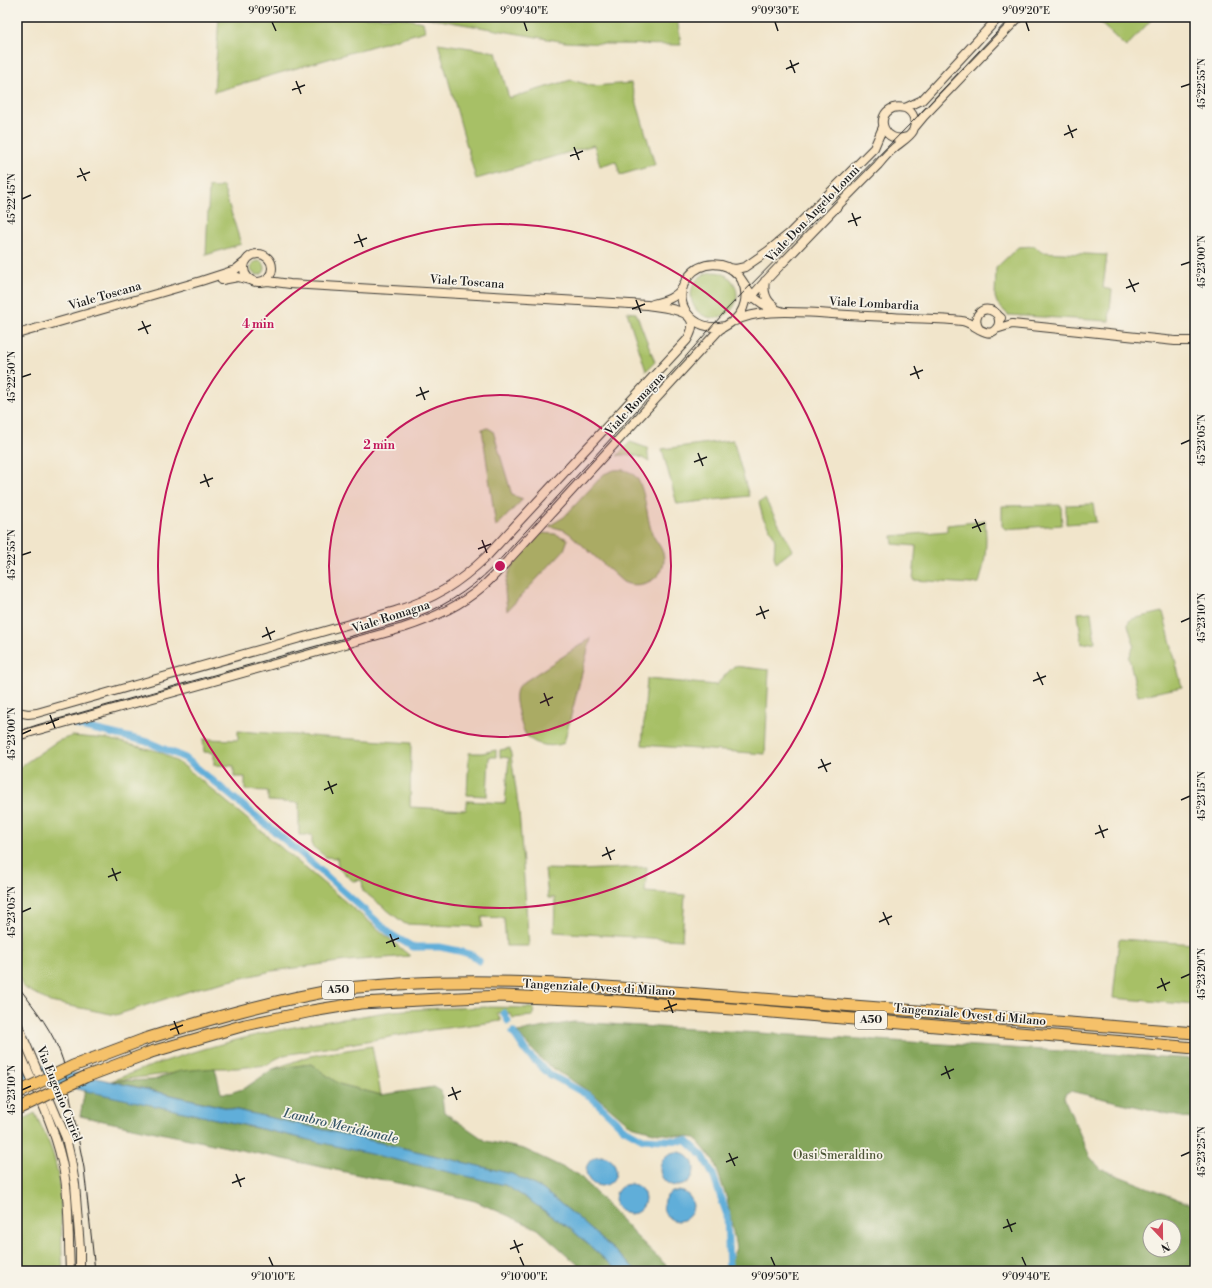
<svg xmlns="http://www.w3.org/2000/svg" width="1212" height="1288" viewBox="0 0 1212 1288" font-family="'Libre Bodoni',serif">
	<style>
		.green { fill: #a7c066; stroke: #626e41 }
		.forest { fill: #85a65b; stroke: #50613c; fill-rule: evenodd }
		.water { fill: #60aed9; stroke: #3e657a }
		.lines { fill: none; stroke-linecap: round; stroke-linejoin: round }
		.canal { stroke: #60aed9; stroke-width: 7 }
		.secondary-casing { stroke: #3c3a36; stroke-width: 10 }
		.highway-casing { stroke: #3c3a36; stroke-width: 13 }
		.secondary { stroke: #fbe6c4; stroke-width: 8 }
		.highway { stroke: #f5c16b; stroke-width: 11 }
		.tram { stroke: #1c1c1c; stroke-width: 1 }
		.highway-bridge-casing { stroke: #3c3a36; stroke-width: 13; stroke-linecap: butt }
		.highway-bridge { stroke: #f5c16b; stroke-width: 11 }
		.ticks { fill: none; stroke: #1c1c1c; stroke-width: 1.5 }
		.ring { fill: none; stroke: #c2185b; stroke-width: 2 }
		.labels { text-anchor: middle; dominant-baseline: central; stroke-width: 3.5; stroke-linejoin: round; paint-order: stroke }
		.shield { fill: #f7f3e8; stroke: #5e5c59; stroke-width: 1 }
		.shield-label { font-size: 11px; font-weight: bold; fill: #1c1c1c }
		.street-label { font-size: 12px; fill: #1c1c1c; stroke: #f7f3e8 }
		.park-label { font-size: 12px; fill: #4d5536; stroke: #f7f3e8 }
		.water-label { font-size: 13px; font-style: italic; fill: #375668; stroke: #f7f3e8 }
		.centre { fill: #c2185b; stroke: #f7f3e8; stroke-width: 2 }
		.ring-label { font-size: 12px; text-anchor: middle; font-weight: bold; fill: #c2185b; stroke: #f7f3e8; stroke-width: 3.5; stroke-linejoin: round; paint-order: stroke }
		.neatline { fill: none; stroke: #1c1c1c; stroke-width: 1.5 }
		.ticks-label { font-size: 10px; text-anchor: middle; fill: #1c1c1c }
	</style>
	<rect width="100%" height="100%" fill="#f7f3e8"/>
	<filter id="ink" filterUnits="userSpaceOnUse"><feTurbulence type="fractalNoise" baseFrequency=".025" numOctaves="2"/><feDisplacementMap in="SourceGraphic" scale="8" xChannelSelector="R" yChannelSelector="G"/><feConvolveMatrix kernelMatrix="1 2 1 2 8 2 1 2 1" color-interpolation-filters="sRGB"/></filter>
	<filter id="wash" filterUnits="userSpaceOnUse"><feTurbulence type="fractalNoise" baseFrequency=".012" numOctaves="4" result="noise"/><feDisplacementMap in="SourceGraphic" scale="16" xChannelSelector="R" yChannelSelector="G"/><feGaussianBlur stdDeviation="0.9" result="paint"/><feColorMatrix in="noise" values="0 0 0 0 0 0 0 0 0 0 0 0 0 0 0 0 0 1.4 0 .05"/><feComposite in="paint" operator="in"/></filter>
	<g filter="url(#wash)">
		<rect width="100%" height="100%" fill="#f1e5cb"/>
		<path class="green" d="M219,17H397L423,22L425,31L214,92Z
			M422,17H677L681,45L606,44L565,42Z
			M1101,17H1154L1126,47L1098,21Z
			M438,43L496,52L509,98L571,80L593,86L631,83L655,165L620,175L616,161L600,166L594,145L476,179Z
			M223,186L241,244L206,255L209,187L217,188Z
			M1035,246L1041,252L1107,255L1103,288L1112,290L1109,321L1008,315L997,303L995,297L996,268L1018,247Z
			M251 268a7 7 0 1 1 14 0a7 7 0 1 1-14 0Z
			M691 295a23 23 0 1 1 46 0a23 23 0 1 1-46 0Z
			M627,312L636,313L655,362L646,371Z
			M488,428L493,431L512,495L523,499L496,527L482,429Z
			M733,440L749,496L677,504L662,449Z
			M630,442L647,448L649,462C639,455 629,453 617,456Z
			M614,470C622,469 630,470 636,477C645,487 647,519 652,533C656,543 664,548 664,560C664,580 639,590 623,582L570,534L564,530L549,526L564,517L604,474Z
			M765,499L793,550L776,563L774,556L775,541L773,534L763,518L759,502Z
			M1093,504L1096,522L1066,524V505Z
			M1061,505L1062,525L1005,529L1002,526V506Z
			M985,521C987,544 986,561 979,583L971,584L913,580L916,546L893,544L892,536L947,531V525Z
			M541,533L555,534L568,539L564,550L507,611C507,604 505,597 505,589C506,565 526,549 541,533Z
			M1091,612L1095,642L1082,644L1078,613Z
			M1163,612L1182,687L1138,696L1129,658L1134,645L1128,625L1129,621L1132,619Z
			M591,638L564,743C554,748 535,746 527,736C522,731 514,701 516,694C516,689 520,685 524,682Z
			M734,666L769,670L765,754L642,745L647,679L716,685Z
			M238,731L411,743L410,807L466,810L467,801L505,803L509,758L500,757V750L510,748L519,811L529,946H506L504,918L482,917V927L405,924L363,891L362,880L353,881L338,868L337,858L326,857L312,846V835H299V803L268,801V791L245,790V777H234V766L214,765V753L204,752L203,739L238,740Z
			M72,736L108,739L161,752L184,766L410,956L346,961L272,971L199,988L116,1015L50,1002L23,987L17,973V773L21,766L53,744L58,741Z
			M496,750V757H489L487,796L467,795L469,753H482Z
			M647,867L645,892L685,895L682,940L554,932L555,898H548L545,869L578,870Z
			M1119,939L1195,944V1005L1113,998Z
			M487,1007L534,1008L533,1016L513,1018L510,1013H497L501,1021L431,1030L284,1055L274,1060L268,1065L236,1068H215L111,1081C192,1049 271,1028 357,1017C373,1014 389,1011 405,1010C432,1008 460,1008 487,1007Z
			M372,1046L381,1095L339,1084L311,1064L273,1069L310,1056Z
			M35,1113C42,1129 51,1144 55,1161C64,1196 60,1235 63,1271H17V1122Z"/>
		<path class="forest" d="M574,1022L1195,1059V1120L1070,1091L1065,1094L1064,1098L1090,1157L1101,1169L1195,1206V1271H727L736,1248L727,1199L714,1161L695,1138L658,1133L631,1126L597,1097L545,1063L525,1042L517,1032ZM1150,1226H1174V1250H1150Z
			M311,1064L339,1084L381,1095L434,1087L441,1091L444,1112L486,1141L524,1149L579,1175L634,1234L672,1271H637L577,1217L542,1189L512,1174L399,1147L111,1081L153,1080L180,1071L215,1068L221,1093H230L245,1088L273,1069Z
			M85,1090L477,1177L505,1185L523,1196L571,1229L618,1271H585L538,1229L475,1201L421,1188L80,1116Z"/>
		<path class="water" d="M17,1060L399,1147L512,1174L542,1189L577,1217L637,1271H618L571,1229L523,1196L505,1185L253,1127L17,1076Z
			M660 1169a17 17 0 1 1 34 0a17 17 0 1 1-34 0Z
			M586 1171a15 15 0 1 1 30 0a15 15 0 1 1-30 0Z
			M615 1199a15 15 0 1 1 30 0a15 15 0 1 1-30 0Z
			M663 1206a15 15 0 1 1 30 0a15 15 0 1 1-30 0Z"/>
		<g class="lines">
			<path class="canal" d="M76,725L148,742L185,758L302,854L392,935L413,947H440L459,951L472,955L479,961
				M504,1013L508,1021
				M513,1032L527,1053L549,1074L591,1097L623,1128L643,1139L687,1141L703,1156L713,1175L727,1215L729,1271"/>
		</g>
	</g>
	<g filter="url(#ink)">
		<g class="lines">
			<g class="secondary-casing">
				<path id="secondary" d="M905,108L922,100L999,17
					M914,128L924,116L1019,17
					M244 268a14 14 0 1 1 28 0a14 14 0 1 1-28 0Z
					M729,268L736,269L745,267L768,251L790,233L874,148L883,127
					M222,280L238,277L249,280
					M765,281C763,291 766,301 774,306
					M750,299C764,281 781,265 797,248C824,220 851,192 878,165C883,159 887,154 893,149C899,143 909,138 913,131C917,122 914,112 905,108C901,107 896,107 893,108C873,116 885,145 907,137
					M653,304C665,301 676,298 683,287
					M735,321C761,309 791,312 819,313C843,315 868,316 892,317C915,319 939,318 962,321C974,322 989,343 998,326C1000,322 999,318 997,314
					M724,326C694,334 668,301 689,276C701,261 725,260 738,275C744,282 748,292 756,299C764,306 774,309 784,312
					M979,329C973,320 978,307 990,310C995,311 997,315 1001,318
					M996,329L1012,324L1175,341H1195
					M17,334L201,281L235,270L245,262
					M17,712L28,714L37,713L395,611C434,599 458,584 487,556L687,340C706,309 667,308 647,305L290,284L268,281L261,282
					M17,736L403,628C431,619 460,606 482,587C493,578 502,567 512,556L719,330C723,327 728,325 733,321C745,312 749,295 742,281
					M17,1023L66,1138L71,1160L75,1184L80,1248V1271
					M17,1046C33,1083 53,1122 62,1162C70,1197 68,1235 70,1271"/>
			</g>
			<g class="highway-casing">
				<path id="highway" d="M145,1039C209,1019 274,1000 341,989C360,986 380,986 399,984C503,977 608,987 712,995C873,1008 1034,1019 1195,1033
					M151,1052L245,1025L312,1011L360,1003L500,996L620,1001L760,1011L1195,1048"/>
			</g>
			<use href="#secondary" class="secondary"/>
			<use href="#highway" class="highway"/>
			<path class="tram" d="M17,732L37,725L405,621C439,610 468,592 493,567L681,362L728,308L914,120L1011,17
				M17,985C36,1010 54,1032 63,1061L84,1168L95,1271"/>
			<g class="highway-bridge-casing">
				<path id="highway-bridge" d="M17,1093L73,1066L145,1039
					M17,1109L85,1077L151,1052"/>
			</g>
			<use href="#highway-bridge" class="highway-bridge"/>
		</g>
	</g>
	<path class="ticks" d="M272,22L276,31M524,22L527,31M775,22L778,31M1026,22L1029,31M790,60L795,73M786,69L799,63M296,81L301,94M1181,87L1190,84M292,90L305,85M1068,125L1073,138M1064,135L1077,129M574,147L579,160M570,156L583,151M80,168L86,181M77,177L90,172M22,199L31,195M852,213L857,226M848,222L861,217M358,234L363,247M354,243L367,238M1181,265L1190,262M1129,279L1135,292M1126,288L1139,283M636,300L641,313M632,309L645,304M142,321L148,334M138,330L151,325M914,366L919,379M910,375L923,370M22,377L31,374M420,387L425,400M416,396L429,391M1181,444L1190,440M698,453L703,466M694,462L707,457M204,474L209,487M200,483L213,478M975,519L981,532M972,528L985,523M482,540L487,553M478,549L491,544M22,555L31,552M760,606L765,619M756,615L769,610M1181,622L1190,618M266,627L271,640M262,637L275,631M1037,672L1043,685M1033,681L1046,676M544,693L549,706M540,703L553,697M50,715L55,728M46,724L59,719M22,734L31,730M821,759L827,772M818,768L831,763M328,781L333,794M324,790L337,784M1181,800L1190,796M1099,825L1104,838M1095,834L1108,829M606,847L611,860M602,856L615,850M112,868L117,881M108,877L121,872M22,912L31,908M883,912L889,925M879,922L892,916M390,934L395,947M386,943L399,938M1161,978L1166,991M1181,978L1190,974M1157,988L1170,982M668,1000L673,1013M664,1009L677,1004M174,1021L179,1034M170,1030L183,1025M945,1066L950,1079M941,1075L954,1069M452,1087L457,1100M22,1090L31,1086M448,1096L461,1091M729,1153L735,1166M1181,1156L1190,1152M726,1162L738,1157M236,1174L241,1187M232,1183L245,1178M1007,1219L1012,1232M1003,1228L1016,1223M514,1240L519,1253M510,1249L523,1244M269,1257L273,1266M520,1257L524,1266M771,1257L775,1266M1022,1257L1026,1266"/>
	<circle cx="500" cy="566" r="171" fill="#c2185b" fill-opacity=".12"/>
	<g class="ring">
		<circle cx="500" cy="566" r="171"/>
		<circle cx="500" cy="566" r="342"/>
	</g>
	<g class="labels">
		<g class="shield">
			<rect x="322" y="981" width="32" height="18" rx="3"/>
			<rect x="855" y="1011" width="32" height="18" rx="3"/>
		</g>
		<g class="shield-label">
			<text x="338" y="990">A50</text>
			<text x="871" y="1020">A50</text>
		</g>
		<g class="street-label">
			<text transform="translate(813 214) rotate(-46)">Viale Don Angelo Lonni</text>
			<text transform="translate(467 282) rotate(4)">Viale Toscana</text>
			<text transform="translate(105 296) rotate(-16)">Viale Toscana</text>
			<text transform="translate(874 304) rotate(3)">Viale Lombardia</text>
			<text transform="translate(635 404) rotate(-47)">Viale Romagna</text>
			<text transform="translate(391 617) rotate(-18)">Viale Romagna</text>
			<text transform="translate(599 988) rotate(3)">Tangenziale Ovest di Milano</text>
			<text transform="translate(970 1015) rotate(5)">Tangenziale Ovest di Milano</text>
			<text transform="translate(59 1094) rotate(68)">Via Eugenio Curiel</text>
		</g>
		<g class="park-label">
			<text x="838" y="1155">Oasi Smeraldino</text>
		</g>
		<g class="water-label">
			<text transform="translate(341 1126) rotate(13)">Lambro Meridionale</text>
		</g>
	</g>
	<circle cx="500" cy="566" r="6" class="centre"/>
	<g class="ring-label">
		<text x="258" y="328">4 min</text>
		<text x="379" y="449">2 min</text>
	</g>
	<rect width="1212" height="1288" fill="none" stroke="#f7f3e8" stroke-width="44"/>
	<g transform="translate(1162 1238) rotate(158)"><circle r="19" fill="#f7f3e8" stroke="#9f9d96"/>
	<path d="M0-3L7 15L0 10L-7 15Z" fill="#d1495b"/>
	<text y="-6" font-size="11" font-weight="bold" text-anchor="middle" fill="#1c1c1c">N</text>
	</g>
	<rect x="22" y="22" width="1168" height="1244" class="neatline"/>
	<g class="ticks-label">
		<text x="272" y="14">9°09'50"E</text>
		<text x="524" y="14">9°09'40"E</text>
		<text x="775" y="14">9°09'30"E</text>
		<text x="1026" y="14">9°09'20"E</text>
		<text transform="translate(1201 84) rotate(-90)" y="4">45°22'55"N</text>
		<text transform="translate(11 199) rotate(-90)" y="4">45°22'45"N</text>
		<text transform="translate(1201 262) rotate(-90)" y="4">45°23'00"N</text>
		<text transform="translate(11 377) rotate(-90)" y="4">45°22'50"N</text>
		<text transform="translate(1201 440) rotate(-90)" y="4">45°23'05"N</text>
		<text transform="translate(11 555) rotate(-90)" y="4">45°22'55"N</text>
		<text transform="translate(1201 618) rotate(-90)" y="4">45°23'10"N</text>
		<text transform="translate(11 734) rotate(-90)" y="4">45°23'00"N</text>
		<text transform="translate(1201 796) rotate(-90)" y="4">45°23'15"N</text>
		<text transform="translate(11 912) rotate(-90)" y="4">45°23'05"N</text>
		<text transform="translate(1201 974) rotate(-90)" y="4">45°23'20"N</text>
		<text transform="translate(11 1090) rotate(-90)" y="4">45°23'10"N</text>
		<text transform="translate(1201 1152) rotate(-90)" y="4">45°23'25"N</text>
		<text x="273" y="1280">9°10'10"E</text>
		<text x="524" y="1280">9°10'00"E</text>
		<text x="775" y="1280">9°09'50"E</text>
		<text x="1026" y="1280">9°09'40"E</text>
	</g>
</svg>
